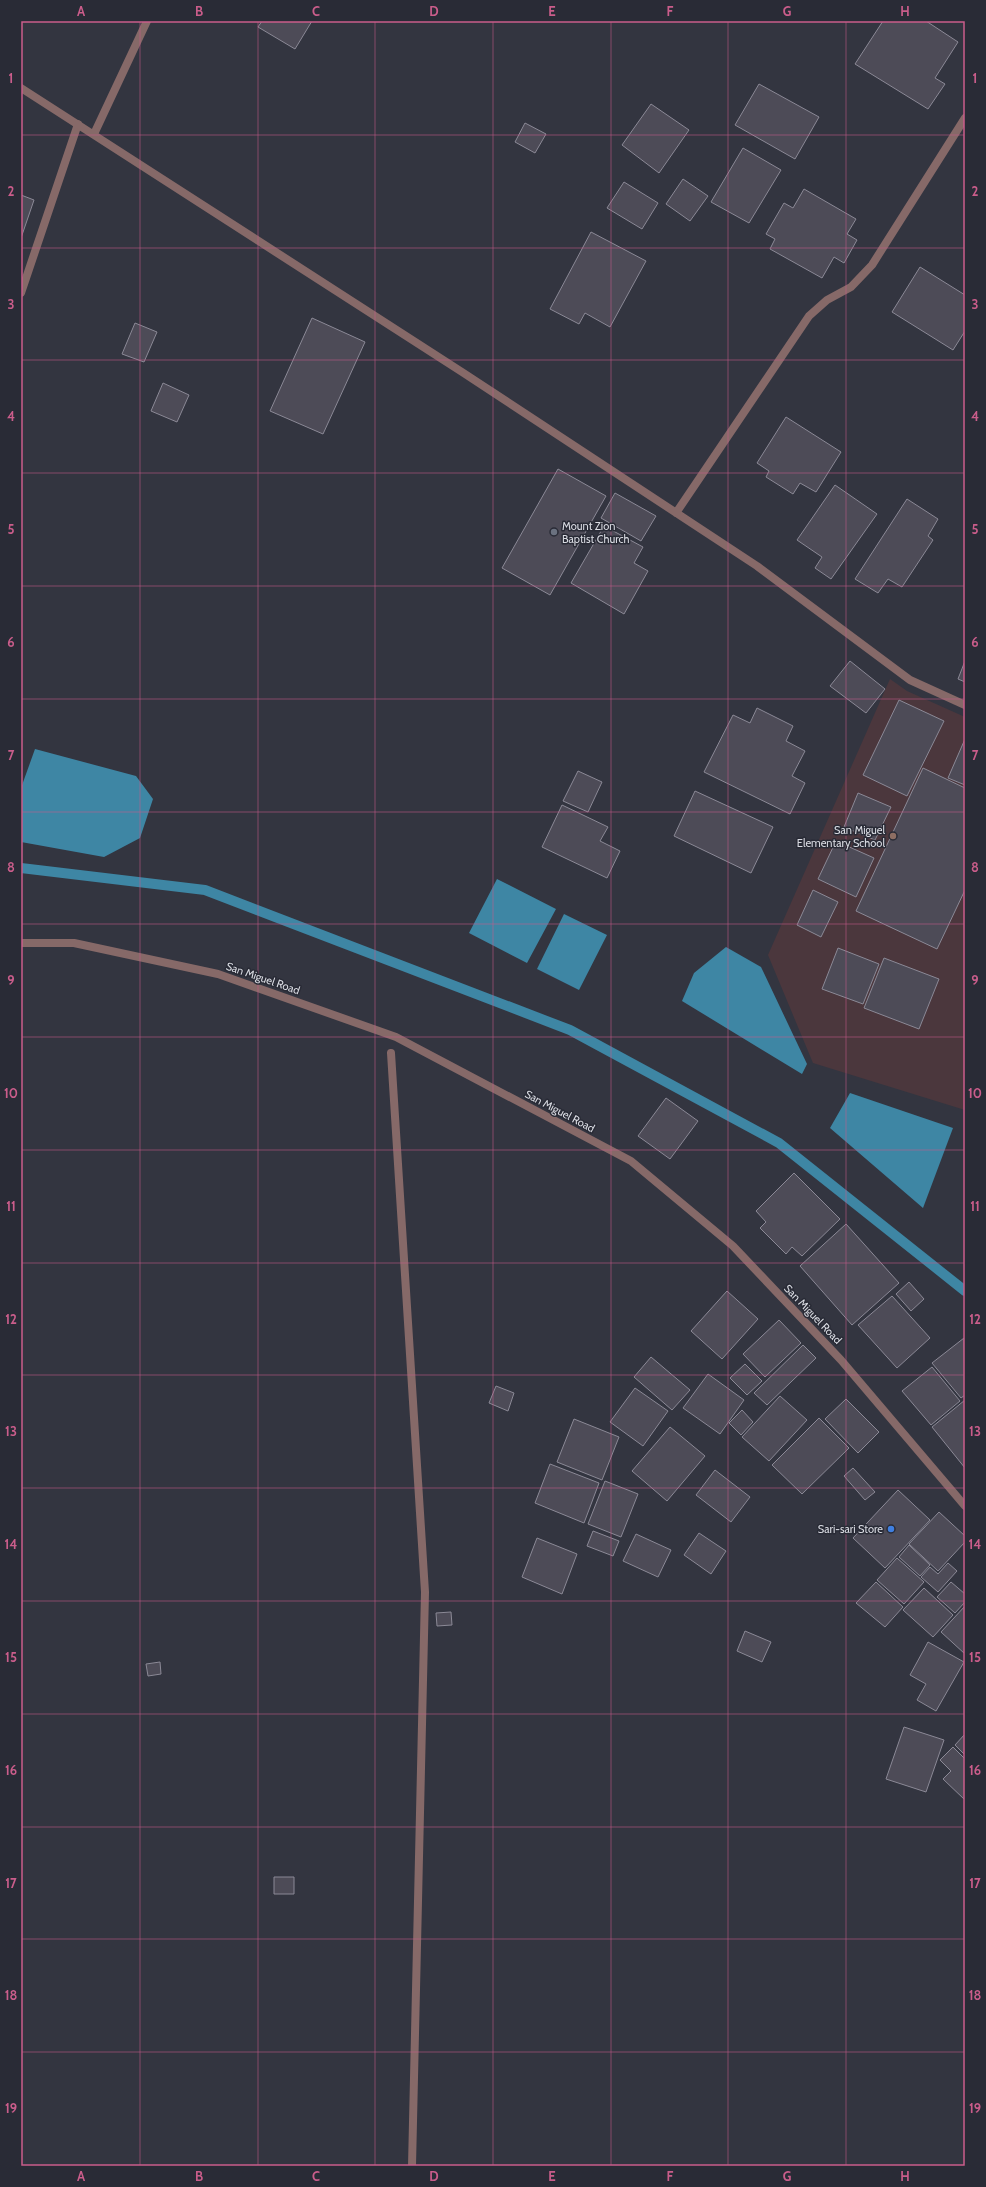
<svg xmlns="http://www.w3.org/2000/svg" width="986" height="2187" viewBox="0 0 986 2187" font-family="Cabin,sans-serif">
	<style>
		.education { fill: #4b373d }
		.water { fill: #3e86a4 }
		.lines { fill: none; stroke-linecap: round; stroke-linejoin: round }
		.stream { stroke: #3e86a4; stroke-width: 10 }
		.building { fill: #4d4b57; stroke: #8b8996 }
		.service { stroke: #866968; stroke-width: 8 }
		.minor { stroke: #866968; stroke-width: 8 }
		.tertiary { stroke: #866968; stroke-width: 8 }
		.grid { fill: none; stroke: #ca5d8b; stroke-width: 1; stroke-opacity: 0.55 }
		.worship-dot { fill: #6b7280; stroke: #292b36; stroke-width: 1.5 }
		.education-dot { fill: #8d6e63; stroke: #292b36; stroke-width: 1.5 }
		.shop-dot { fill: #3f7fe0; stroke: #292b36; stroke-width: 1.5 }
		.labels { text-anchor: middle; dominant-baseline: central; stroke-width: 3; stroke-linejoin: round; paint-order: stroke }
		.poi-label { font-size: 11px; fill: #dadce3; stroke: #292b36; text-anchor: end }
		.street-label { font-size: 11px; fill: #dadce3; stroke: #292b36 }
		.neatline { fill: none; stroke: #ca5d8b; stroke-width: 1.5 }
		.grid-label { font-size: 13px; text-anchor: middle; font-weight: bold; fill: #ca5d8b }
	</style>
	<rect width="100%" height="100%" fill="#333540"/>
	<path class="education" d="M890,679L907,691L965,717V1110L813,1063L768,955Z"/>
	<path class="water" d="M35,749L136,776L153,799L140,838L104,857L21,842V788Z
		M497,879L556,909L527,963L469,933Z
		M564,914L607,935L579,990L537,969Z
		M726,947L761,967L807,1064L802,1074L682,1001L694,973Z
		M850,1093L953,1128L923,1208L830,1128Z"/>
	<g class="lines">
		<path class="stream" d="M21,868L205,890L570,1030L779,1143L965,1291"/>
	</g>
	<path class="building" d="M262,21H312L295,49L258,27Z
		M883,21H926L958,42L935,78L945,84L928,109L855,64Z
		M759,84L819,117L795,159L735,125Z
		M651,104L689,130L659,173L622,145Z
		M525,123L546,134L535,153L515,142Z
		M743,148L781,170L749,223L711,202Z
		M683,179L708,196L690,221L666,204Z
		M624,182L658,203L642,229L607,208Z
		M804,189L856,219L847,234L857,240L844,263L834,257L822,278L770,249L775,239L766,234L784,203L793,208Z
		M21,195L34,200L21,238Z
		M591,232L646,261L610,327L585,313L579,324L550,309Z
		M920,267L965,295V331L953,350L892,312Z
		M312,318L365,342L323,434L270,411Z
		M135,323L157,332L144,362L122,354Z
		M163,383L189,395L177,422L151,411Z
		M786,417L841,452L816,492L800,483L793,494L766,477L769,471L757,463Z
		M558,469L606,496L550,595L502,568Z
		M835,485L877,514L831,579L815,568L822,557L797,540Z
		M615,493L656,516L641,541L601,518Z
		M907,499L938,519L928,536L933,540L902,587L888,579L878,593L855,579Z
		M604,526L643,547L634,563L648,571L624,614L571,583Z
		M850,661L885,689L866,713L830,686Z
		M965,661V682L958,679Z
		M899,700L944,721L907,796L863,775Z
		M757,708L793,726L786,741L805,751L792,776L805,783L790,814L704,772L733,715L750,723Z
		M965,739V785L948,778Z
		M923,768L965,788V890L937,949L856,911Z
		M578,771L602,782L588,812L563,801Z
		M695,791L773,827L751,873L674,836Z
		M858,793L891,807L875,840L844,827Z
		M562,805L608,827L600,841L620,851L607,878L542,847Z
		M836,841L874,858L856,897L818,879Z
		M813,890L838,902L821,937L797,925Z
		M838,948L879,964L863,1004L822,989Z
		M884,958L939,979L919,1029L864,1008Z
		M666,1098L698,1121L670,1159L638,1136Z
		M794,1173L840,1219L802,1256L792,1247L786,1254L760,1228L766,1222L756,1211Z
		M846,1224L899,1283L852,1325L800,1266Z
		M909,1282L924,1299L911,1311L896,1294Z
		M727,1291L758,1319L722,1359L691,1331Z
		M892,1296L930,1338L897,1368L858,1325Z
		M779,1320L801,1343L765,1377L743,1354Z
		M964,1338L965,1395L961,1398L932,1363Z
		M803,1345L816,1358L767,1405L754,1393Z
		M651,1357L690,1390L672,1410L634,1377Z
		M745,1364L762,1381L747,1395L730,1378Z
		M932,1367L960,1401L931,1425L902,1391Z
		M708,1374L744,1400L720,1434L683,1408Z
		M496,1386L514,1393L508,1411L489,1403Z
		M635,1388L668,1411L643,1446L610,1422Z
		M780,1396L807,1420L769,1461L742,1437Z
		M846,1399L879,1432L858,1453L825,1419Z
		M965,1400V1468L932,1427Z
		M742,1410L753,1422L741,1435L729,1423Z
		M819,1418L849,1448L802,1494L772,1465Z
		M574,1419L619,1437L602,1480L557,1462Z
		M670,1427L705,1456L667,1501L632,1471Z
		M550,1464L599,1483L584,1523L535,1503Z
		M853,1468L875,1492L865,1500L844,1476Z
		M715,1470L750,1497L731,1522L696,1495Z
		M605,1481L638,1494L621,1537L588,1524Z
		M898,1490L930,1520L885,1568L853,1538Z
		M939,1512L965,1536V1542L938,1571L909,1544Z
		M593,1531L619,1541L613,1556L587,1546Z
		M699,1533L726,1551L711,1574L684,1555Z
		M636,1534L671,1550L658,1577L623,1561Z
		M537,1538L577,1554L562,1594L522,1577Z
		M909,1545L930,1565L920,1576L899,1557Z
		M897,1558L924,1582L904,1604L877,1580Z
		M948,1563L957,1571L938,1592L921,1577L930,1567L938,1574Z
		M876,1582L903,1607L885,1627L856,1603Z
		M951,1582L965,1594V1602L955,1613L937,1597Z
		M924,1588L953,1615L933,1637L903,1610Z
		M965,1606V1654L941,1632Z
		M451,1612L452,1625L437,1626L436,1613Z
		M745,1631L771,1642L762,1662L737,1651Z
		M928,1642L964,1662L936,1711L917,1700L926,1684L910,1675Z
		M160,1662L161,1674L148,1676L146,1664Z
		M904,1727L944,1740L926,1792L886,1779Z
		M965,1734V1755L955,1745Z
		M953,1747L965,1759V1800L943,1779L951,1771L940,1760Z
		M274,1877H294V1894H274Z"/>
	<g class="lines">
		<path class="service" d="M21,293L78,124"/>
		<path class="minor" d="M21,88L462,372L757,566L910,680L965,705
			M94,134L147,21
			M676,513L809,316L827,300L851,287L872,265L965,118
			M391,1053L425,1592L412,2166"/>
		<path class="tertiary" d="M21,943H74L218,974L396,1037L631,1161L733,1246L841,1360L965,1506"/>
	</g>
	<path class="grid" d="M140,21V2166M258,21V2166M375,21V2166M493,21V2166M611,21V2166M728,21V2166M846,21V2166M21,135H965M21,248H965M21,360H965M21,473H965M21,586H965M21,699H965M21,812H965M21,924H965M21,1037H965M21,1150H965M21,1263H965M21,1375H965M21,1488H965M21,1601H965M21,1714H965M21,1827H965M21,1939H965M21,2052H965"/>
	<circle class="worship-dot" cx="554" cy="532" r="4"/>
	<circle class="education-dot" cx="893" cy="836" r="4"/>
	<circle class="shop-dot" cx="891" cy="1529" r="4"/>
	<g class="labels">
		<g class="poi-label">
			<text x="562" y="526" text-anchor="start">Mount Zion<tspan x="562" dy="13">Baptist Church</tspan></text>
			<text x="885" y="830">San Miguel<tspan x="885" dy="13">Elementary School</tspan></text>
			<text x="883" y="1529">Sari-sari Store</text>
		</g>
		<g class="street-label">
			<text transform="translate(263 978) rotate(19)">San Miguel Road</text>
			<text transform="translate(560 1111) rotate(28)">San Miguel Road</text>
			<text transform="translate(813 1314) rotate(46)">San Miguel Road</text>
		</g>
	</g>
	<rect width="986" height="2187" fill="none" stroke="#292b36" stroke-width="44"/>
	<rect x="22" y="22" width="942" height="2143" class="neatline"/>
	<g class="grid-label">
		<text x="81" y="16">A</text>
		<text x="199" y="16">B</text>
		<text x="316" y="16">C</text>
		<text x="434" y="16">D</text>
		<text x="552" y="16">E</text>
		<text x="670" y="16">F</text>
		<text x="787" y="16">G</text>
		<text x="905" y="16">H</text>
		<text x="11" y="83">1</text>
		<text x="975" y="83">1</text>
		<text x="11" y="196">2</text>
		<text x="975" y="196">2</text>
		<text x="11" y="309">3</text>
		<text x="975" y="309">3</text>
		<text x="11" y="421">4</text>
		<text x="975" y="421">4</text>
		<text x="11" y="534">5</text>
		<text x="975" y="534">5</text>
		<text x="11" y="647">6</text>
		<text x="975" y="647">6</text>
		<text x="11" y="760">7</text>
		<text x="975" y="760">7</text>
		<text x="11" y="872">8</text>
		<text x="975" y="872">8</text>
		<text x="11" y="985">9</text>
		<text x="975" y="985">9</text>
		<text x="11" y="1098">10</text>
		<text x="975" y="1098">10</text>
		<text x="11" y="1211">11</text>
		<text x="975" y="1211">11</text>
		<text x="11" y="1324">12</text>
		<text x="975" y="1324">12</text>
		<text x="11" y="1436">13</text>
		<text x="975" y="1436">13</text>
		<text x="11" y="1549">14</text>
		<text x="975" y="1549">14</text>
		<text x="11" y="1662">15</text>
		<text x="975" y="1662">15</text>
		<text x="11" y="1775">16</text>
		<text x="975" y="1775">16</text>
		<text x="11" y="1888">17</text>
		<text x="975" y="1888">17</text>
		<text x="11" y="2000">18</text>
		<text x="975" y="2000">18</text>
		<text x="11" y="2113">19</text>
		<text x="975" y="2113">19</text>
		<text x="81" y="2181">A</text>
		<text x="199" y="2181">B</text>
		<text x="316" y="2181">C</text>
		<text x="434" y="2181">D</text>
		<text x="552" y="2181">E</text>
		<text x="670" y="2181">F</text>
		<text x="787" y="2181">G</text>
		<text x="905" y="2181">H</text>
	</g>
</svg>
